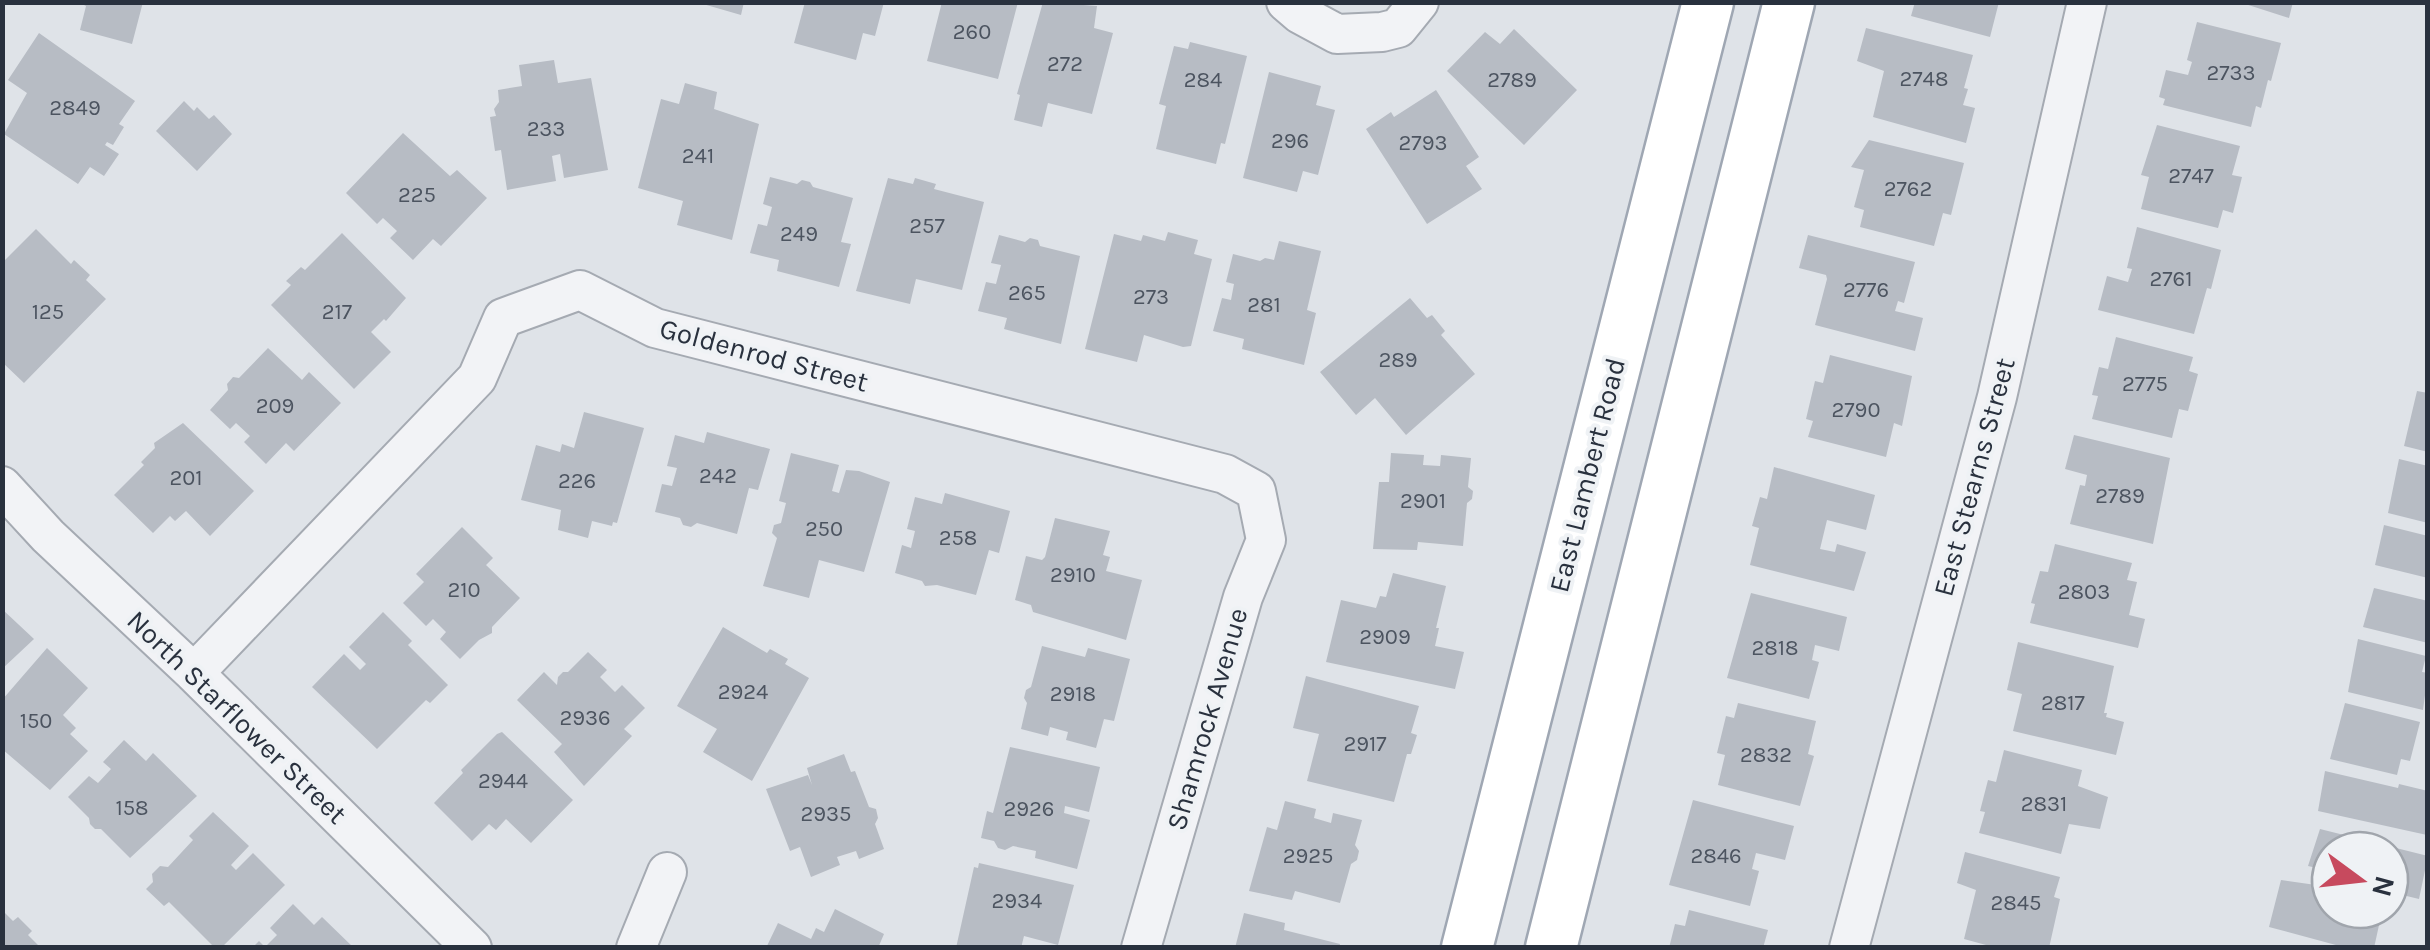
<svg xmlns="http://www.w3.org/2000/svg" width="2430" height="950" viewBox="0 0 2430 950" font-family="Karla,sans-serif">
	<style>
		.building { fill: #b7bcc4 }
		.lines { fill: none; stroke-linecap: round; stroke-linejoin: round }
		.minor-casing { stroke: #a5aab2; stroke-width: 42 }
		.major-casing { stroke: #9fa7b3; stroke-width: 55 }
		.minor { stroke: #f2f3f6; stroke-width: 38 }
		.major { stroke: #fff; stroke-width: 50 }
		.labels { text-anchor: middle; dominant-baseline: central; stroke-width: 8; stroke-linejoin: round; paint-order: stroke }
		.number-label { font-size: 22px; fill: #4c5460 }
		.street-label { font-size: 28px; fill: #29313e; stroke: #eff2f5 }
	</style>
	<rect width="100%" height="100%" fill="#dfe3e8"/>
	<path class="building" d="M143,2L132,44L80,30L86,6L78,2Z
		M696,2H744L741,15Z
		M805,2H884L875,36L863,33L856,60L794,43Z
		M942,2H1018L998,79L927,61Z
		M1043,2L1097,6L1094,28L1113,33L1092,114L1048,103L1042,127L1014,120L1020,95L1017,94Z
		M1915,2H1999L1990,37L1911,16Z
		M2239,2H2293L2289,18Z
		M2197,22L2281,43L2271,81L2268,80L2261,108L2256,106L2251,127L2163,105L2165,99L2159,97L2166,70L2188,75L2192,62L2187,60Z
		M1866,28L1973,55L1964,88L1968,89L1963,105L1975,108L1966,143L1873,117L1884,71L1857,61Z
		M1514,29L1577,90L1524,145L1447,71L1485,32L1500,44Z
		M39,33L135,101L119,124L124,127L113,145L107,142L105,145L119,154L104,176L90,167L78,184L4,134L27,93L8,80Z
		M1190,42L1247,56L1225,144L1221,143L1216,164L1156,149L1166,106L1159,104L1174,46L1188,49Z
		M554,60L558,83L591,78L608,170L564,178L560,154L552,156L556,181L507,190L501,150L495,151L490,117L496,116L494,109L499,102L498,90L522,86L519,65Z
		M1269,72L1321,86L1316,105L1335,110L1318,175L1303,171L1297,192L1243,178Z
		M685,83L717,92L714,109L759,124L732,240L677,225L683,201L638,188L661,99L679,104Z
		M1436,90L1479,157L1466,166L1482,189L1427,224L1366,129L1391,112L1394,117Z
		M184,101L194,111L197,107L209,119L214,115L232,134L197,171L156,131Z
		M2157,125L2240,146L2232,175L2242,177L2233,213L2223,210L2218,228L2141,209L2149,177L2141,175Z
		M403,133L450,176L457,170L487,198L441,246L433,239L413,260L390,238L397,231L383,218L377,224L346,193Z
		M1869,140L1964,163L1951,215L1943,213L1934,246L1860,227L1864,210L1854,207L1864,170L1851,167Z
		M770,177L797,184L802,180L810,182L813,187L853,198L841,242L851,244L839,287L777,271L779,260L750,253L758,224L767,226L772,207L763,204Z
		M888,178L913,184L915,178L936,184L934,189L984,202L962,290L916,279L910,304L856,291Z
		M2137,227L2221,250L2211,289L2207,288L2194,334L2098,310L2107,276L2128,282L2132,269L2127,268Z
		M36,229L71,264L74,260L90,275L86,280L106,299L24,383L2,362L5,328L2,326V263Z
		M1168,232L1198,240L1194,254L1212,259L1191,346L1183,347L1144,335L1137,362L1085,349L1114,234L1141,241L1143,235L1165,241Z
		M342,233L406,298L386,321L384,319L371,332L391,352L354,389L271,305L291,285L286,281L301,267L305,270Z
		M999,235L1025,242L1030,238L1038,240L1040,246L1080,256L1061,344L1004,329L1007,318L978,311L986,282L996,284L1001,265L991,263Z
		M1808,235L1915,262L1904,303L1898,301L1895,311L1923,318L1915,351L1815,325L1827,279L1826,275L1799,268Z
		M1279,241L1321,251L1307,310L1316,313L1304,365L1242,349L1244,339L1213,331L1222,298L1231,300L1234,284L1226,282L1233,254L1260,261L1265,258L1274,260Z
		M1410,298L1427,318L1432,315L1445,331L1441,335L1475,374L1406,435L1375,398L1356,415L1320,372Z
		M2116,337L2193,357L2189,371L2198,374L2188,411L2179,409L2172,438L2092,419L2098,396L2092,395L2099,367L2108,369Z
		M268,348L302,380L309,372L341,403L294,451L286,443L266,464L244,442L250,436L236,423L230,429L210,410L228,390L227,384L233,377L239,378Z
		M1830,355L1912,376L1902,426L1894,423L1886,457L1808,437L1813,421L1806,419L1815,381L1823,383Z
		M2417,391L2428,393V452L2404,446Z
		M584,412L644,428L617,523L613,522L612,526L592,521L588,538L558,530L561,510L521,500L536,445L560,452L562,444L574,448Z
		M183,423L254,491L210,536L186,511L175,521L170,516L153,533L114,495L144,465L141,462L155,448L154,443Z
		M707,432L770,449L758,490L749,488L737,534L697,523L691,527L683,525L680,518L655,512L662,484L672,486L677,468L667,466L675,435L704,443Z
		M2074,435L2170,458L2153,544L2070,524L2080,485L2085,486L2087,475L2065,469Z
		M791,453L839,465L832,491L839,493L846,470L859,471L890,482L864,572L819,560L809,598L763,586L777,538L772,533L774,525L781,523L786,503L779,501Z
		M1391,453L1424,455L1423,465L1440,466L1441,455L1471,458L1468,487L1473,491L1472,499L1467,503L1463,546L1418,542L1417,550L1373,549L1379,482H1389Z
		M2399,459L2428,466V523L2388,513Z
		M1774,467L1875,495L1866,530L1827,520L1820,549L1835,552L1837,544L1866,552L1854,591L1750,565L1759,528L1752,526L1760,497L1767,499Z
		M945,493L1010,511L999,553L989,550L976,595L937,585L925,586L922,581L895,573L902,545L911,548L915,531L907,529L915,497L942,504Z
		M1055,518L1110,531L1103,555L1110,557L1106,571L1142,580L1126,640L1033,612L1031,605L1015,600L1026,556L1042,560L1045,557Z
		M2384,525L2428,536V578L2375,565Z
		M462,527L493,558L486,565L520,598L492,627V633L479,640L460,659L440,639L446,632L433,619L426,626L403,603L424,582L416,574Z
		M2055,544L2132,563L2127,580L2137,582L2129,615L2145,619L2138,648L2030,623L2035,604L2031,603L2040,571L2048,572Z
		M1393,573L1446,586L1436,628H1439L1435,646L1464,652L1455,689L1326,662L1341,600L1376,608L1380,596L1386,597Z
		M2374,588L2428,601V643L2363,627Z
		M1751,593L1847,617L1839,651L1815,645L1812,660L1819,662L1809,699L1727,678Z
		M2,609L34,639L2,669Z
		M383,612L412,641L408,645L448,685L430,703L426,700L377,749L312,687L344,654L360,670L366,664L349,647Z
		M723,627L767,653L770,649L788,659L785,664L809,678L752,781L703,752L717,729L677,706Z
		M2358,639L2426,656L2422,672L2428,673L2423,710L2348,692Z
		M2018,642L2114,666L2104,713H2107L2106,717L2124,722L2116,755L2013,731L2022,694L2007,690Z
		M1042,646L1085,657L1088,648L1130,659L1114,721L1104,719L1096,748L1066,740L1068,732L1050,727L1048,736L1021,729L1027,703L1024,698L1026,690L1031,687Z
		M47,648L88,688L63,715L76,728L70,734L88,751L50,790L2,749V700Z
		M588,652L607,670L600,677L615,692L622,685L645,708L624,729L632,736L584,786L554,752L562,744L517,700L544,672L557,685L558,677L563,672H568Z
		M1306,676L1419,706L1411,733L1417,735L1411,754H1407L1394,802L1307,781L1319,734L1293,728Z
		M1738,703L1816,721L1808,754L1814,756L1800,806L1718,785L1725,755L1717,753L1726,716L1734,718Z
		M2345,703L2420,722L2410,761L2401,759L2397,775L2330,759Z
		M502,732L573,800L531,843L506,819L496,830L489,824L472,841L434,803L463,773L461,770L497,734Z
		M124,740L146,761L153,753L197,796L130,858L101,829H95L90,824L89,818L68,797L89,776L98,783L111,769L103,762Z
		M1010,747L1100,767L1089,812L1065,806L1064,813L1090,820L1077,869L1035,858L1036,851L1013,846L1005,850L998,848L994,841L981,838L987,811L993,813Z
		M2004,750L2082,770L2078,786L2108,797L2100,829L2069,824L2061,854L1979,833L1985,812L1980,811L1988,780L1996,782Z
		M844,754L851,772L855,771L869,807L876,809L878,818L875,824L884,849L859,859L856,851L837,857L840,865L811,877L800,847L790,851L766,789L808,775L812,785L807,768Z
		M2325,771L2398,788L2399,784L2428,791L2427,835L2318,811Z
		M1693,800L1794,826L1785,860L1756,853L1752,869L1759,871L1750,906L1669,885Z
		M1285,801L1316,809L1314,818L1331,823L1333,813L1362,820L1355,845L1359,851L1357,860L1351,864L1340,903L1295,891L1292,900L1249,891L1267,827L1277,830Z
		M213,812L249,846L231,865L236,870L253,853L285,885L221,948H215L169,902L164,906L146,889L153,882L152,874L160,866L168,867L193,840L189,836Z
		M2320,829L2428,856L2419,899L2390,892V850H2330V871L2308,866Z
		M1965,852L2060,877L2054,897L2060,899L2049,948H1997L1964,939L1976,890L1957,883Z
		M979,863L1074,885L1058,945L1024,936L1021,948H956L974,867L978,868Z
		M2281,880L2330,887V910H2372L2371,913L2381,916L2374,948H2347L2269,927Z
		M293,904L314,925L322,917L354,948H252L259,941L265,947L277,935L270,928Z
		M835,909L884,934L878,948H766L778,923L811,939L816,928L824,932Z
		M2,910L13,921L18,917L32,931L28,935L41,948H2Z
		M1689,910L1768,930L1763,948H1669L1675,924L1685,926Z
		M1244,913L1285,923L1284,930L1340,944L1339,948H1235Z"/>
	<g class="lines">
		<g class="minor-casing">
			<path id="minor" d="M1286,2L1300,14L1337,34L1382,32L1398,28L1419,2
				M2,486L48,536L194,673L472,948
				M194,673L477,378L503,318L580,290L655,328L1225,474L1256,491L1266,540L1243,597L1141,948
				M636,948L667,872
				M1849,948L1997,397L2087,2"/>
		</g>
		<g class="major-casing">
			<path id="major" d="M1467,948L1708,2
				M1551,948L1789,2"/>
		</g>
		<use href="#minor" class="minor"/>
		<use href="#major" class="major"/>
	</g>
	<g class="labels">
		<g class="number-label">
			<text x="972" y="32">260</text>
			<text x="1065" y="64">272</text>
			<text x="2231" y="73">2733</text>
			<text x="1924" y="79">2748</text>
			<text x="1203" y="80">284</text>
			<text x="1512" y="80">2789</text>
			<text x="75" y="108">2849</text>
			<text x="546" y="129">233</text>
			<text x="1290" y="141">296</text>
			<text x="1423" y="143">2793</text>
			<text x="698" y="156">241</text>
			<text x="2191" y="176">2747</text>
			<text x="1908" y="189">2762</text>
			<text x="417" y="195">225</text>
			<text x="927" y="226">257</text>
			<text x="799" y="234">249</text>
			<text x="2171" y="279">2761</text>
			<text x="1866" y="290">2776</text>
			<text x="1027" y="293">265</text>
			<text x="1151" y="297">273</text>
			<text x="1264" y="305">281</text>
			<text x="48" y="312">125</text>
			<text x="337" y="312">217</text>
			<text x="1398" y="360">289</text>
			<text x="2145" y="384">2775</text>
			<text x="275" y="406">209</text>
			<text x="1856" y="410">2790</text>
			<text x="718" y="476">242</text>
			<text x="186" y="478">201</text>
			<text x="577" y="481">226</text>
			<text x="2120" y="496">2789</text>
			<text x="1423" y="501">2901</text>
			<text x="824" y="529">250</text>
			<text x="958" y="538">258</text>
			<text x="1073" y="575">2910</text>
			<text x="464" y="590">210</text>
			<text x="2084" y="592">2803</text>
			<text x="1385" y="637">2909</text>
			<text x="1775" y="648">2818</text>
			<text x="743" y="692">2924</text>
			<text x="1073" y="694">2918</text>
			<text x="2063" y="703">2817</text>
			<text x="585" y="718">2936</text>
			<text x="36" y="721">150</text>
			<text x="1365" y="744">2917</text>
			<text x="1766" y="755">2832</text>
			<text x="503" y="781">2944</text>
			<text x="2044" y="804">2831</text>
			<text x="132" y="808">158</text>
			<text x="1029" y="809">2926</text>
			<text x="826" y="814">2935</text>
			<text x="1308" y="856">2925</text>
			<text x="1716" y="856">2846</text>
			<text x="1017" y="901">2934</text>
			<text x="2016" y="903">2845</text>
		</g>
		<g class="street-label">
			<text transform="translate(764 355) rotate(15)">Goldenrod Street</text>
			<text transform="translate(1587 475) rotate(-76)">East Lambert Road</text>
			<text transform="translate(1974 477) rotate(-75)">East Stearns Street</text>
			<text transform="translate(237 717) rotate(44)">North Starflower Street</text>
			<text transform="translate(1207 719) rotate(-74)">Shamrock Avenue</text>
		</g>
	</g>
	<rect width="2430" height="950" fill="none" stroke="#29313e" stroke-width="10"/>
	<g transform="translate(2360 880) rotate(105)"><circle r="48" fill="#eff2f5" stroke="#a0a5ac" stroke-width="2.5"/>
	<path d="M0-8L18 38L0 25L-18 38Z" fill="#c74a5e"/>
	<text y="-15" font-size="28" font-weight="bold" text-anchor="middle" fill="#29313e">N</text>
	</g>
</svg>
